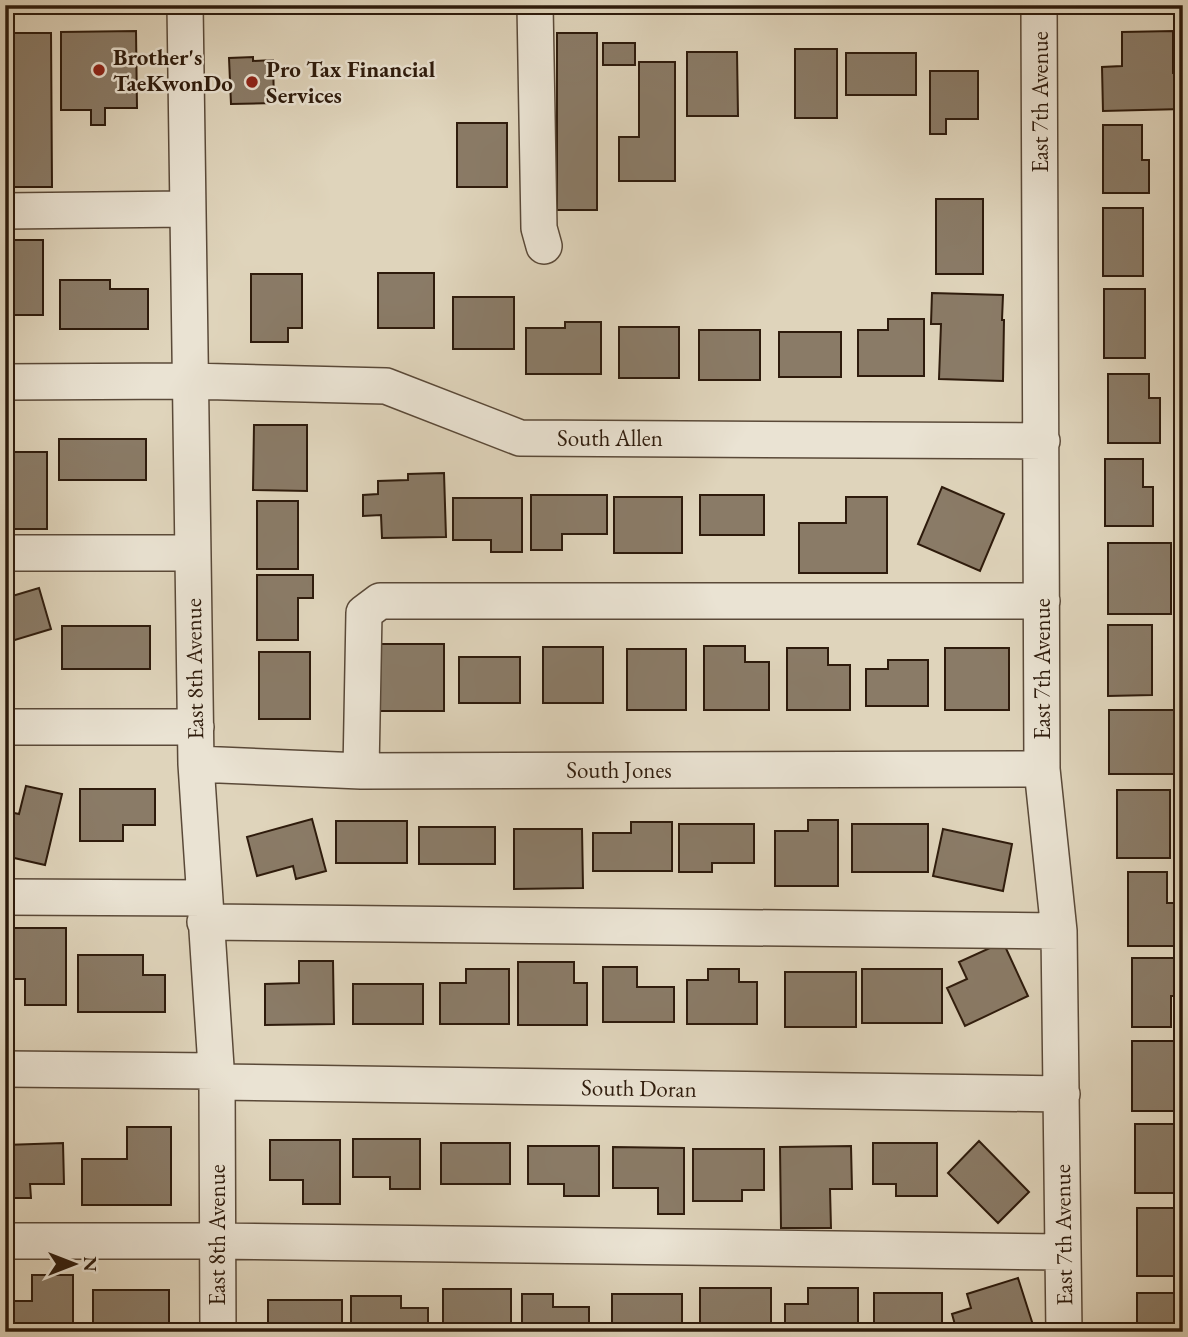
<svg xmlns="http://www.w3.org/2000/svg" width="1188" height="1337" viewBox="0 0 1188 1337" font-family="'EB Garamond',serif">
	<style>
		.building { fill: #8a7b67; stroke: #2e1b0c; stroke-width: 2 }
		.lines { fill: none; stroke-linecap: round; stroke-linejoin: round }
		.minor-casing { stroke: #5a4938; stroke-width: 38 }
		.minor { stroke: #eae3d3; stroke-width: 35 }
		.poi-dot { fill: #8f2418; stroke: #eae3d3; stroke-width: 2.5 }
		.labels { text-anchor: middle; dominant-baseline: central; stroke-width: 5; stroke-linejoin: round; paint-order: stroke }
		.poi-label { font-size: 23px; font-weight: bold; fill: #2e1b0c; stroke: #eae3d3; text-anchor: start }
		.street-label { font-size: 23px; fill: #2e1b0c; stroke: #eae3d3 }
	</style>
	<rect width="100%" height="100%" fill="#dfd4bb"/>
	<filter id="stains"><feTurbulence type="fractalNoise" baseFrequency=".00286" numOctaves="4"/><feColorMatrix values="0 0 0 0 .2 0 0 0 0 .09 0 0 0 0 .02 0 0 0 .5 -.17"/></filter>
	<radialGradient id="worn" r=".72"><stop offset=".6" stop-color="#630" stop-opacity="0"/><stop offset="1" stop-color="#630" stop-opacity=".3"/></radialGradient>
	<path class="building" d="M136,31L137,108H105V125H91V110H61V32Z
		M1173,31V73L1183,72V109L1103,111L1102,67L1122,66V32Z
		M5,33H51L52,187H5Z
		M557,33H597V210H557Z
		M603,43H635V65H603Z
		M795,49H837V118H795Z
		M687,52H737L738,116H687Z
		M846,53H916V95H846Z
		M253,57V61L273,60L274,103L231,104L229,58Z
		M639,62H675V181H619V137H639Z
		M930,71H978V119H946V134H930Z
		M457,123H507V187H457Z
		M1103,125H1142V160H1149V193H1103Z
		M936,199H983V274H936Z
		M1103,208H1143V276H1103Z
		M5,240H43V315H5Z
		M378,273H434V328H378Z
		M251,274H302V328H288V342H251Z
		M60,280H110V289H148V329H60Z
		M1104,289H1145V358H1104Z
		M932,293L1003,295L1002,320H1004L1003,381L939,379L941,324H931Z
		M453,297H514V349H453Z
		M888,319H924V376H858V330H888Z
		M565,322H601V374H526V328H565Z
		M619,327H679V378H619Z
		M699,330H760V380H699Z
		M779,332H841V377H779Z
		M1108,374H1149V398H1160V443H1108Z
		M254,425H307V491L253,490Z
		M59,439H146V480H59Z
		M5,452H47V529H5Z
		M1105,459H1143V487H1153V526H1105Z
		M444,473L446,537L382,538L381,515L363,516V495L378,494V481L408,480V474Z
		M942,487L1004,514L980,571L918,544Z
		M531,495H607V534H562V550H531Z
		M700,495H764V535H700Z
		M614,497H682V553H614Z
		M846,497H887V573H799V523H846Z
		M453,498H522V552H491V540H453Z
		M257,501H298V569H257Z
		M1108,543H1171V614H1108Z
		M257,575H313V598H298V640H257Z
		M5,585L9,597L39,588L51,629L5,643Z
		M1108,625H1152V695L1108,696Z
		M62,626H150V669H62Z
		M372,644H444V711H372Z
		M704,646H745V662H769V710H704Z
		M543,647H603V703H543Z
		M787,648H828V665H850V710H787Z
		M945,648H1009V710H945Z
		M627,649H686V710H627Z
		M259,652H310V719H259Z
		M459,657H520V703H459Z
		M888,660H928V706H866V669H888Z
		M1109,710H1179V774H1109Z
		M26,786L62,794L45,865L14,858L9,876L5,875V811L19,814Z
		M80,789H155V825H123V841H80Z
		M1117,790H1170V858H1117Z
		M312,819L326,871L296,879L293,866L257,876L247,837Z
		M808,820H838V886H775V831H808Z
		M336,821H407V863H336Z
		M631,822H672V871H593V833H631Z
		M679,824H754V863H712V872H679Z
		M852,824H928V872H852Z
		M419,827H495V864H419Z
		M514,829H582L583,888L514,889Z
		M943,829L1012,844L1003,891L933,876Z
		M1128,872H1167V903H1183V946H1128Z
		M5,928H66V1005H25V979H5Z
		M1003,942L1028,996L965,1026L947,988L967,979L959,962Z
		M78,955H143V975H165V1012H78Z
		M1132,958H1183V996H1171V1027H1132Z
		M299,961H333L334,1024L265,1025V984L299,983Z
		M518,962H574V983H587V1025H518Z
		M603,967H637V987H674V1022H603Z
		M466,969H509V1024H440V983H466Z
		M708,969H739V982H757V1024H687V980H708Z
		M862,969H942V1023H862Z
		M785,972H856V1027H785Z
		M353,984H423V1024H353Z
		M1132,1041H1178V1111H1132Z
		M1135,1124H1179V1193H1135Z
		M127,1127H171V1205H82V1159H127Z
		M353,1139H420V1189H390V1177H353Z
		M270,1140H340V1204H303V1180H270Z
		M979,1141L1029,1192L998,1223L948,1173Z
		M63,1143L64,1184H30L31,1198H5V1145Z
		M441,1143H510V1184H441Z
		M873,1143H937V1196H896V1184H873Z
		M528,1146H599V1196H564V1184H528Z
		M851,1146L852,1189H830L831,1228H781L780,1147Z
		M613,1147L684,1148V1214H658V1188H613Z
		M693,1149H764V1190H742V1201H693Z
		M1137,1208H1175V1228H1183V1276H1137Z
		M32,1275H73V1332H5V1301H32Z
		M1018,1278L1034,1328L1021,1332H957L952,1314L971,1308L967,1294Z
		M700,1288H771V1332H700Z
		M808,1288H858V1332H785V1304H808Z
		M443,1289H511V1332H443Z
		M93,1290H169V1332H93Z
		M874,1293H942V1332H874Z
		M1137,1293H1179V1332H1137Z
		M522,1294H553V1307H589V1332H522Z
		M612,1294H682V1332H612Z
		M351,1296H401V1308H428V1332H351Z
		M268,1300H342V1332H268Z"/>
	<g class="lines">
		<g class="minor-casing">
			<path id="minor" d="M185,5L196,764L217,1082L218,1332
				M535,5L539,228L544,246
				M1039,5L1042,769L1059,931L1064,1332
				M5,211L186,209
				M5,382L189,381L386,386L520,438L1042,441
				M5,553H191
				M5,727H196
				M196,764L361,771L1042,769
				M361,771L364,613L380,601H1042
				M5,897L204,898
				M205,922L1059,931
				M5,1069L215,1071
				M217,1082L1062,1094
				M5,1241H216L1063,1252"/>
		</g>
		<use href="#minor" class="minor"/>
	</g>
	<g class="poi-dot">
		<circle cx="99" cy="70" r="7"/>
		<circle cx="252" cy="82" r="7"/>
	</g>
	<g class="labels">
		<g class="poi-label">
			<text x="113" y="57">Brother's<tspan x="113" dy="26">TaeKwonDo</tspan></text>
			<text x="266" y="69">Pro Tax Financial<tspan x="266" dy="26">Services</tspan></text>
		</g>
		<g class="street-label">
			<text transform="translate(1040 102) rotate(-90)">East 7th Avenue</text>
			<text x="610" y="438">South Allen</text>
			<text transform="translate(194 669) rotate(-91)">East 8th Avenue</text>
			<text transform="translate(1042 669) rotate(-90)">East 7th Avenue</text>
			<text x="619" y="770">South Jones</text>
			<text transform="translate(639 1088) rotate(1)">South Doran</text>
			<text transform="translate(217 1235) rotate(-90)">East 8th Avenue</text>
			<text transform="translate(1063 1235) rotate(-91)">East 7th Avenue</text>
		</g>
	</g>
	<rect width="1188" height="1337" fill="none" stroke="#dfd4bb" stroke-width="28"/>
	<rect x="7" y="7" width="1174" height="1323" fill="none" stroke="#2e1b0c" stroke-width="3.5"/>
	<rect x="14" y="14" width="1160" height="1309" fill="none" stroke="#2e1b0c" stroke-width="2"/>
	<g transform="translate(74 1264) rotate(90)" stroke="#eae3d3" stroke-width="5" paint-order="stroke">
	<path d="M0-5L12 26L0 18L-12 26Z" fill="#2e1b0c"/>
	<text y="-10" font-size="19" font-weight="bold" text-anchor="middle" fill="#2e1b0c">N</text>
	</g>
	<rect width="100%" height="100%" filter="url(#stains)"/>
	<rect width="100%" height="100%" fill="url(#worn)"/>
</svg>
